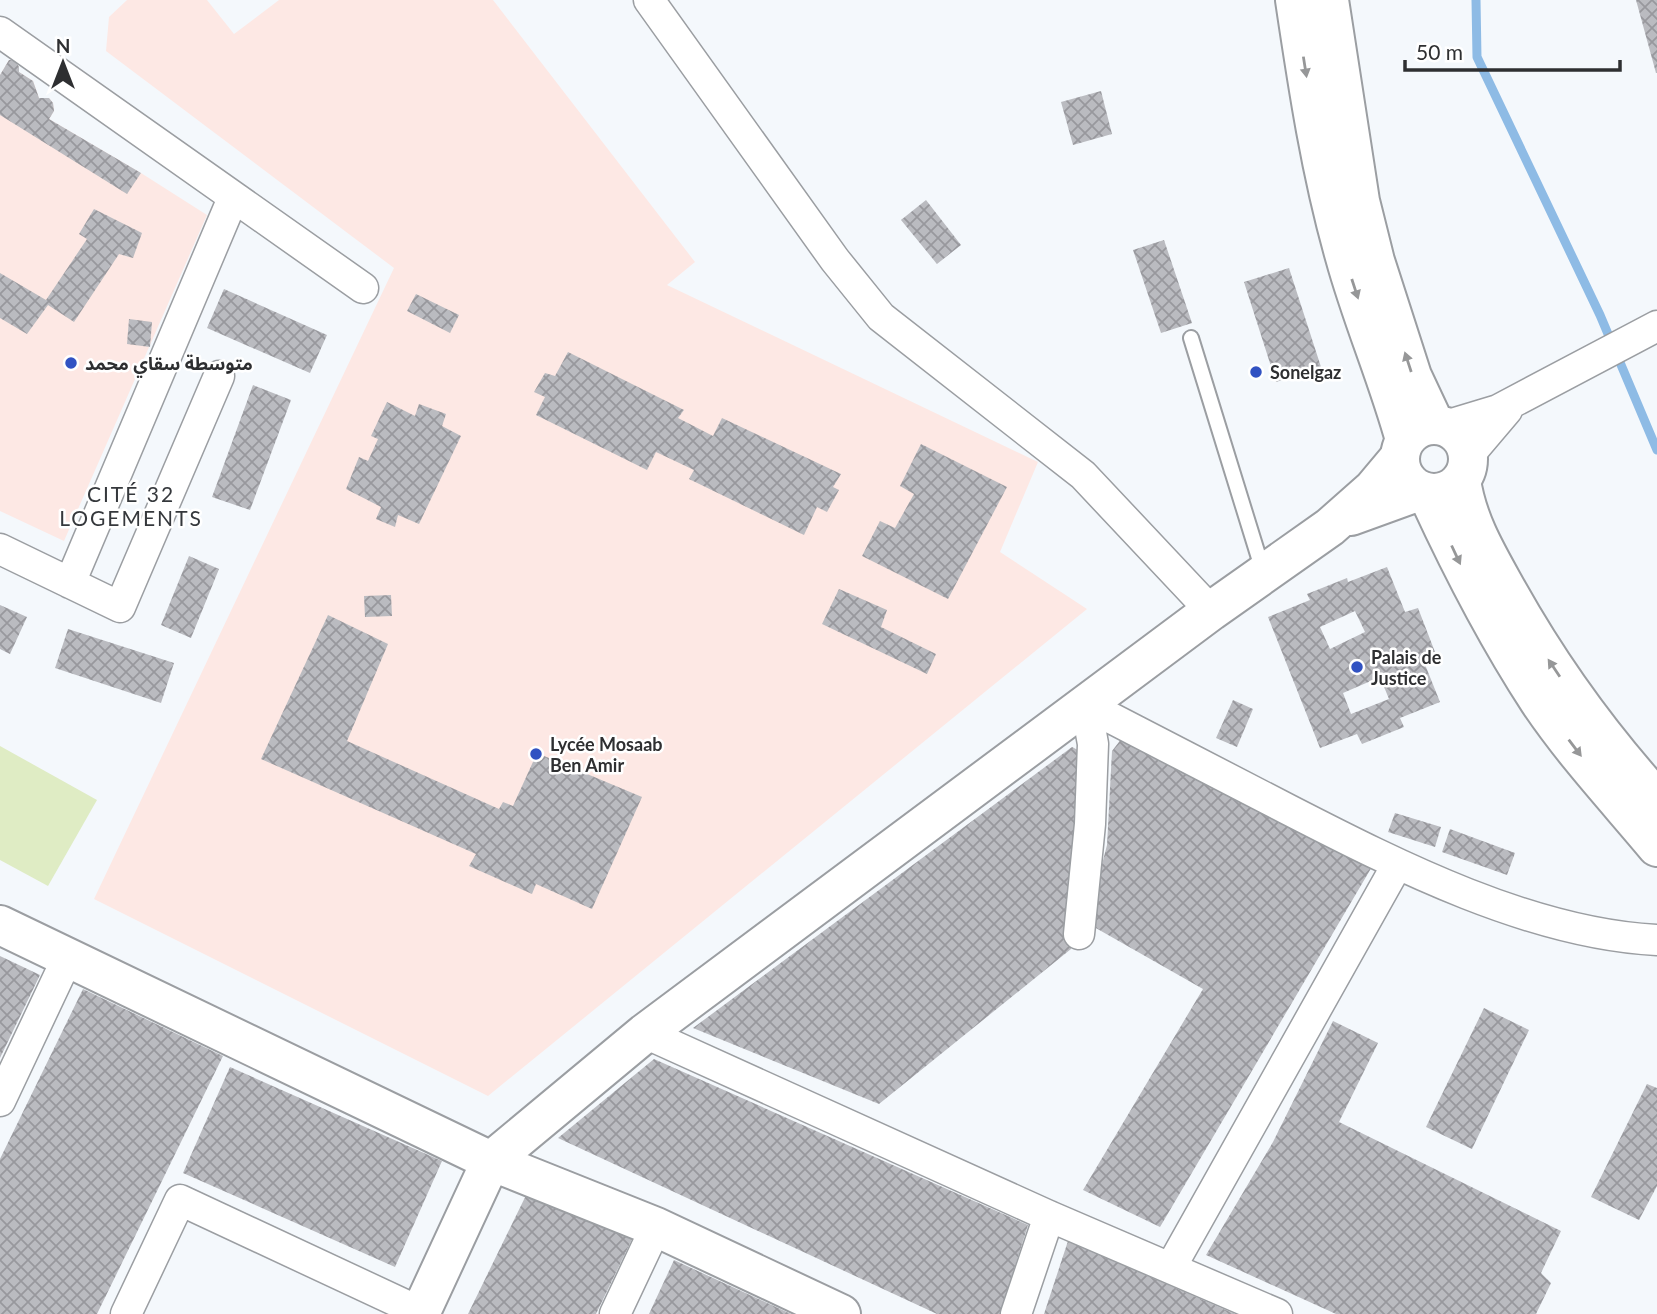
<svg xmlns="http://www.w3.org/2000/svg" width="1657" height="1314" viewBox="0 0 1657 1314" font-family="Lato,'Noto Sans Arabic',sans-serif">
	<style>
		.education { fill: #fde8e4 }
		.pitch { fill: #dfecc4 }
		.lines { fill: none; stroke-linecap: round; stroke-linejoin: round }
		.stream { stroke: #8ebbe5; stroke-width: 9 }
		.building { fill: url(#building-cross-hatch); fill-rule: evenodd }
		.lane-casing { stroke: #9b9ea2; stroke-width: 18 }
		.street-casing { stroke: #9b9ea2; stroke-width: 33 }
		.secondary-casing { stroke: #9b9ea2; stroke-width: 42 }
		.primary-casing { stroke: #9b9ea2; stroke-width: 42 }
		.lane { stroke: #fff; stroke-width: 14 }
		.street { stroke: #fff; stroke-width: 30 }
		.secondary { stroke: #fff; stroke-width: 38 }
		.primary { stroke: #fff; stroke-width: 38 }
		.oneway { fill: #969798 }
		.poi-dot { fill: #3152c2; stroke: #fff; stroke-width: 2.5 }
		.labels { text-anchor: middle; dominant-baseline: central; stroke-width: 5; stroke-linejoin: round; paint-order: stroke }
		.poi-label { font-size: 18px; font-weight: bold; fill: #2e2f31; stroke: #fff; text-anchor: start }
		.quarter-label { font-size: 21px; letter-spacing: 2px; fill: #35383c; stroke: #fff }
	</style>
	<defs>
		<pattern id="building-cross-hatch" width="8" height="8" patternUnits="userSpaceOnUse" patternTransform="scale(1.75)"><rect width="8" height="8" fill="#babbc0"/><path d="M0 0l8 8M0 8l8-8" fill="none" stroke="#98989d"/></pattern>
	</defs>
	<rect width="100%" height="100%" fill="#f4f8fc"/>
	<path class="education" d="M127,0H207L234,34L279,0H493L695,262L667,285L1038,462L1000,552L1087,609L488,1096L94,899L394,268L106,51L109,17Z
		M9,60H15L19,67V72L33,81L39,98H49L53,103L54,111L49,119L141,173L207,215L64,541L0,511V75Z"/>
	<path class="pitch" d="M0,746L97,800L48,886L0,860Z"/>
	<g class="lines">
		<path class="stream" d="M1476,0L1477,57L1600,315L1657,450"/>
	</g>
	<path class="building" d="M1636,0H1657V73H1656Z
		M9,60H15L19,67V72L33,81L39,98H49L53,103L54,111L49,119L141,173L127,194L0,115V75Z
		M1101,91L1112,134L1073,145L1061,102Z
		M926,200L961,245L937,264L901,220Z
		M94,209L142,233L133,258L119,254L74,322L48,305L27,334L0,318V273L46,300L87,239L79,234Z
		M1164,240L1192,323L1161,333L1133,250Z
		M1289,268L1321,367L1276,382L1244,282Z
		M224,289L327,335L310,373L207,328Z
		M416,294L459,315L450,333L407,311Z
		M129,319L152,322L150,347L127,344Z
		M568,352L684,410L678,418L713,436L722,418L841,474L833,487L839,490L827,512L817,507L804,535L689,479L694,470L656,452L647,470L536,415L545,397L534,392L545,373L555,376Z
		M253,385L291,400L250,510L212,497Z
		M387,402L415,416L419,404L446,414L442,426L461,436L419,524L398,515L395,527L376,519L381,507L346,489L359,457L368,461L378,439L371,436Z
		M921,444L1007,487L948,599L862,556L880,521L895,528L914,494L900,486Z
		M189,556L219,569L191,638L161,625Z
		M1387,567L1405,612L1418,608L1435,652L1422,657L1440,702L1400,718L1404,727L1362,744L1357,734L1320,748L1268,617L1310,600L1307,594L1347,578L1348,582ZM1355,611L1365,632L1330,649L1320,627ZM1380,677L1389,699L1351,714L1343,693Z
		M839,589L887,610L881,627L936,654L927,674L822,624Z
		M391,595L392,616L365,617L364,596Z
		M0,605L27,617L10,654L0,649Z
		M328,615L388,644L347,741L499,809L503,802L513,806L537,753L642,797L592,909L536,884L532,894L469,866L476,854L261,759Z
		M68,629L174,663L161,703L55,668Z
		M1233,700L1253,709L1237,747L1216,738Z
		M1122,738L1373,865L1160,1227L1083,1190L1203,989L1087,923L1107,845L1112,751Z
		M1072,747L1086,754L1071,949L879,1104L693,1028Z
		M1395,813L1441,827L1435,847L1388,832Z
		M1450,829L1515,853L1507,875L1442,852Z
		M0,956L40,975L0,1058Z
		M83,989L223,1056L97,1314H0V1159Z
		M1484,1008L1529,1030L1472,1149L1426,1127Z
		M1333,1021L1378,1043L1339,1122L1561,1231L1541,1273L1551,1283L1536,1314H1336L1206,1255L1273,1142Z
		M654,1059L1028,1225L1000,1314H937L558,1138Z
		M230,1067L442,1161L395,1267L183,1173Z
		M1647,1084L1657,1088V1186L1639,1220L1591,1197Z
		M532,1183L635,1233L596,1314H468Z
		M1068,1241L1235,1314H1044Z
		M674,1260L791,1314H649Z"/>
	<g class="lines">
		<g class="lane-casing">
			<path id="lane" d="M1191,338L1263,571"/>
		</g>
		<g class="street-casing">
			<path id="street" d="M649,0L835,260L881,317L1083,475L1211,611
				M0,32L363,288
				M1445,426L1498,410L1657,326
				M1468,456L1507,410
				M0,549L120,607L219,376
				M70,583L233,198
				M1086,705C1154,740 1221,775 1289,810C1398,866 1532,934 1657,940
				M1079,934L1090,824L1093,744L1086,705
				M645,1033L1049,1216L1277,1314
				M0,1101L67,959
				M1171,1267L1397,865
				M126,1314L180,1200L420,1312
				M615,1314L656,1227
				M1016,1314L1049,1216"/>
		</g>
		<g class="secondary-casing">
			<path id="secondary" d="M1351,516L1420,491
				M0,925L491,1161L656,1227L841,1314
				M420,1314L491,1161L645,1033L1211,611L1330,527L1373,489L1399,458"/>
		</g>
		<g class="primary-casing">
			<path id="primary" d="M1295,0C1308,87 1321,173 1345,257C1362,319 1388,378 1405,440
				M1329,0L1360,201L1375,261L1412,376L1435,425
				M1400 459a34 34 0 1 1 68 0a34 34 0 1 1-68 0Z
				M1461,480C1467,522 1488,556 1508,592C1550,667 1599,735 1657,799
				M1427,493C1460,565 1496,635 1539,701C1574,753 1617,799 1657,847"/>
		</g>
		<use href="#lane" class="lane"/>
		<use href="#street" class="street"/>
		<use href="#secondary" class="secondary"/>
		<use href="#primary" class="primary"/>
	</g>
	<defs><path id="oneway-solid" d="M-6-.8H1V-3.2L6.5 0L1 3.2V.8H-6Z" transform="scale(1.75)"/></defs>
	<g class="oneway">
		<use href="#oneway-solid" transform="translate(1305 67) rotate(81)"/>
		<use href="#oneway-solid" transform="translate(1355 289) rotate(72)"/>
		<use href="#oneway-solid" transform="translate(1408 362) rotate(-108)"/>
		<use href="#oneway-solid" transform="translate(1456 555) rotate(65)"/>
		<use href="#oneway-solid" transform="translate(1554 668) rotate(-124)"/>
		<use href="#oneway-solid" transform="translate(1575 748) rotate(53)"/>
	</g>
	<g class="poi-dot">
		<circle cx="71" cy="363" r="7"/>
		<circle cx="1256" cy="372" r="7"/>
		<circle cx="1357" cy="667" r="7"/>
		<circle cx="536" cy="754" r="7"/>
	</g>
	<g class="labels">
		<g class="poi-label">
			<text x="85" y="363">متوسطة سقاي محمد</text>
			<text x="1270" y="372">Sonelgaz</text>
			<text x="1371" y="657">Palais de<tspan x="1371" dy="21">Justice</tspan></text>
			<text x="550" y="744">Lycée Mosaab<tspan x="550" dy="21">Ben Amir</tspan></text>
		</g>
		<g class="quarter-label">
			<text x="131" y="493">CITÉ 32<tspan x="131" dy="24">LOGEMENTS</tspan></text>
		</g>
	</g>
	<g transform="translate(63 63)" stroke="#ffffff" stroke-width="5" paint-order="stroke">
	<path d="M0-5L12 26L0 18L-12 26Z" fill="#2e2f31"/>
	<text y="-10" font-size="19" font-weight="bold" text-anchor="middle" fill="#2e2f31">N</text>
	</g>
	<path d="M1405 60v10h215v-10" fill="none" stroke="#2e2f31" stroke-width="3.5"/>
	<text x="1416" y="60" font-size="21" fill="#2e2f31" stroke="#ffffff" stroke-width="5" paint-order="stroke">50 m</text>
</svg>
